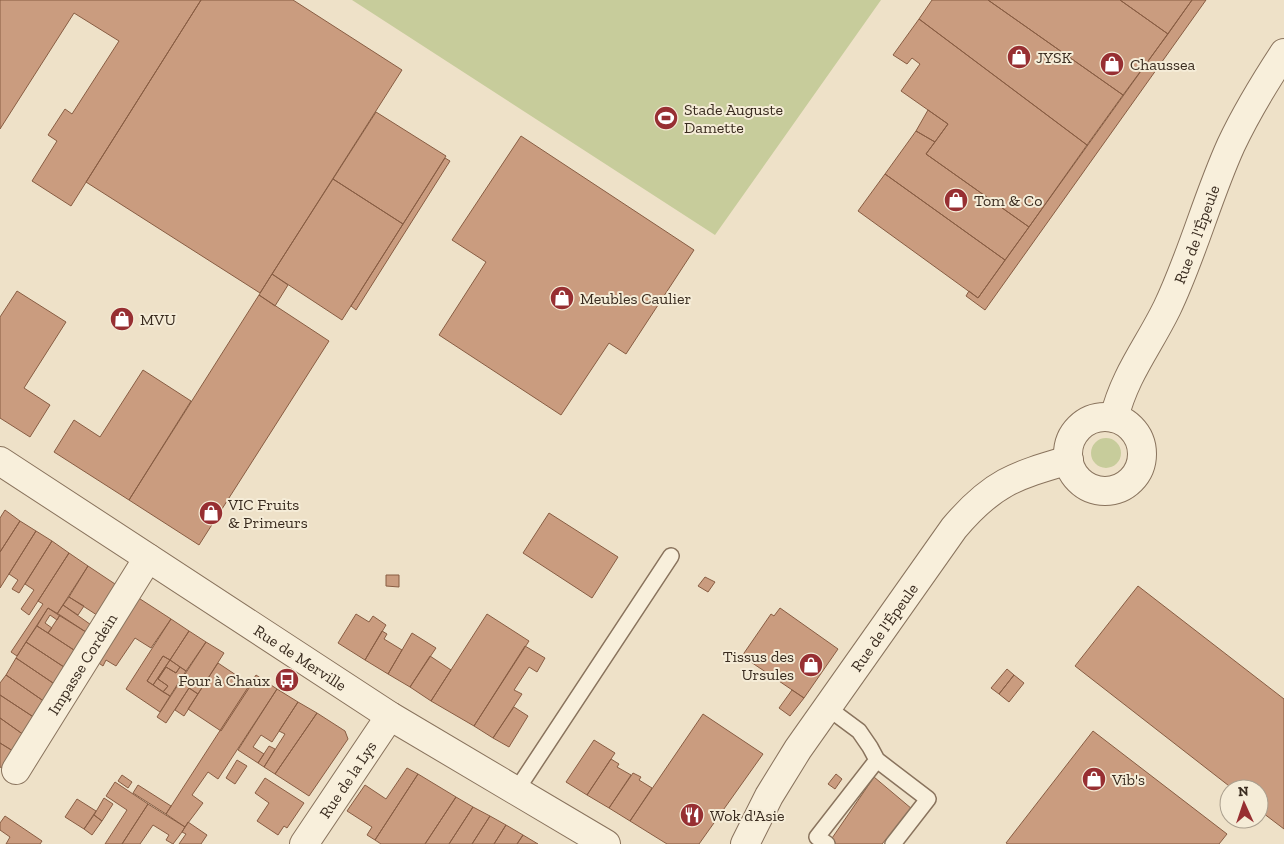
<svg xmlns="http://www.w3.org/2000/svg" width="1284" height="844" viewBox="0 0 1284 844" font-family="'Zilla Slab',serif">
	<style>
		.green { fill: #c7cc9b }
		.building { fill: #ca9c7f; stroke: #885d43 }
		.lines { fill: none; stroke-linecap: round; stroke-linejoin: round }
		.service-casing { stroke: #89735d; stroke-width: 18 }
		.minor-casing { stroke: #89735d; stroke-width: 30 }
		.tertiary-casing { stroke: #89735d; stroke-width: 30 }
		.service { stroke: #f8efdb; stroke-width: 15 }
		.minor { stroke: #f8efdb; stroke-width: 28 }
		.tertiary { stroke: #f8efdb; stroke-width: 28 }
		.labels { text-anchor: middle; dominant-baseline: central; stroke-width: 4; stroke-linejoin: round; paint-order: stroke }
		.poi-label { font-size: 16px; fill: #3a2c20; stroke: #f5ecd7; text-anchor: start }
		.street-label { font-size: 16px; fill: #3a2c20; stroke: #f5ecd7 }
	</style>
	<rect width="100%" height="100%" fill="#eee1c8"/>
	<path class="green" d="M352,0H881L715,235Z
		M1091 453a15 15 0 1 1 30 0a15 15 0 1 1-30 0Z"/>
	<path class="building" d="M0,0H201L71,206L32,181L57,141L48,135L65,109L72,114L119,41L74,13L0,129Z
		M201,0H293L402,70L260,293L86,182Z
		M932,0H988L1123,95L1087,145L919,19Z
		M988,0H1120L1168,34L1123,95Z
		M1120,0H1192L1168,34Z
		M1192,0H1206L985,310L966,296L969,291L978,298Z
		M919,19L1087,145L1029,227L926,154L948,124L901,91L920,64L912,58L907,64L893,55Z
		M928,110L948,124L935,142L916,131Z
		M376,112L446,156L403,224L333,179Z
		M916,131L935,142L926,154L1029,227L1005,260L885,174Z
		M521,136L694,250L626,354L609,343L561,415L439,335L486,262L452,240Z
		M445,158L450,161L356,310L351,306Z
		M885,174L1005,260L978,298L858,211Z
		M333,179L403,224L342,320L272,274Z
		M272,274L288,285L275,306L259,295Z
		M17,291L66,322L24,388L50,405L30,437L0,418V317Z
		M259,295L329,341L199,545L129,500Z
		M143,370L191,401L129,500L54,452L74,420L100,437Z
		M5,510L20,521L0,552V518Z
		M549,513L618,557L592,598L523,553Z
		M20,521L36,531L0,588V552Z
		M36,531L52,541L19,593L12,589L18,580L9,574Z
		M52,541L69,553L29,615L21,609L34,590L25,584Z
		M69,553L88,566L57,614L48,608L17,656L11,652L43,604L38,601Z
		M88,566L115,584L118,590L100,617L69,597Z
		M386,575H399V587L386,586Z
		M705,577L715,582L708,592L698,586Z
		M1138,586L1284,699V829L1259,810V789H1233L1075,666Z
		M134,595L171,619L151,648L135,638L116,666L106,660L103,666L93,659Z
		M69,597L84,606L78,615L63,605Z
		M63,605L94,627L89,634L57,614Z
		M48,608L60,615L57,620L50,615L45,623L52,628L48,633L37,626Z
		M780,608L838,649L804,698L742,656L771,614L774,616Z
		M356,614L369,622L373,616L386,625L365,660L338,643Z
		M487,614L529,641L474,726L431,701Z
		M60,615L89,634L77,652L48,633Z
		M171,619L189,631L170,660L163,656L147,681L170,696L160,712L126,689Z
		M37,626L77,652L67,669L26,642Z
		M189,631L206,642L186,671L170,660Z
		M382,631L387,634L384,639L402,650L388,674L365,660Z
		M412,633L436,648L410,687L388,674Z
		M26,642L67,669L56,685L16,658Z
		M206,642L224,653L198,694L189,688L166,723L157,717Z
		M525,646L545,658L537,672L529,667L514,690L522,694L493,738L474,726Z
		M163,656L170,660L153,685L147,681Z
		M430,656L451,670L431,701L410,687Z
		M16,658L56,685L45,702L6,675Z
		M170,660L180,667L176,673L166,667L158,679L168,686L163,692L153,685Z
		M218,663L251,685L221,731L188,709Z
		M166,667L176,673L180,667L186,671L170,696L163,692L168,686L158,679Z
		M1007,669L1014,675L999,694L991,688Z
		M6,675L45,702L35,718L0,695V683Z
		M256,675L277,689L218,779L208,772L192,795L203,803L185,827L166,814Z
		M1014,675L1024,683L1009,702L999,694Z
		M189,688L198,694L184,716L175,710Z
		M277,689L298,702L272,742L261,735L253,747L264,754L258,763L238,750Z
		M792,690L804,698L790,716L779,708Z
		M0,695L35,718L24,735L0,718Z
		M298,702L317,713L275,774L264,767L285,734L279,731Z
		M514,707L528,716L509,747L493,738Z
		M317,713L345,731L348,739L309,796L275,774Z
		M703,714L763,754L699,844H667L630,821Z
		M0,718L24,735L13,751L0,743Z
		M1093,731L1227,834L1219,844H1008L1006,843Z
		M594,740L615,753L587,795L566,782Z
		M0,743L13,751L2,768L0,767Z
		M269,746L275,749L264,767L258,763Z
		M611,759L619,764L617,767L631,775L609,808L587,795Z
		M237,760L247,766L235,784L226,778Z
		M407,768L418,774L375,840L367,835L372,827L347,811L365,785L386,799Z
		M633,773L641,777L639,780L652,788L630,821L609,808Z
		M418,774L456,797L425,844H381L375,840Z
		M836,774L842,779L835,789L828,784Z
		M122,775L132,782L128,788L118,781Z
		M874,777L912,809L882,844H828Z
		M265,778L304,803L287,828L284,826L278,835L257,821L269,803L255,793Z
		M115,782L148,804L122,844H105L127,810L106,796Z
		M138,785L171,806L166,814L133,793Z
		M456,797L473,807L449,844H425Z
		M104,798L113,804L102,821L94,815Z
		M77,799L96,811L84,829L65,817Z
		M148,804L185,827L182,832L173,844L166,840L169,835L153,825L140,844H122Z
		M473,807L490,816L472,844H449Z
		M94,815L102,821L92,835L84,829Z
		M5,816L42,841L40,844H6L10,837L0,830V823Z
		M490,816L506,825L494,844H472Z
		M188,822L207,835L201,844H179L186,834L182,832Z
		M506,825L523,835L517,844H494Z
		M523,835L538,844H517Z"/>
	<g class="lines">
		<g class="service-casing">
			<path id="service" d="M828,708L859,731L870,747L877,760L928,799L893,844
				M516,791L671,556
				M827,844L817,837L877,760"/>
		</g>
		<g class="minor-casing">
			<g id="minor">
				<circle cx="1105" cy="454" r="37"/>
				<path id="s1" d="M1114,418C1125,374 1148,347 1167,308C1192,256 1207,198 1231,145C1246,113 1265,82 1284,53"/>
				<path id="s2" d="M16,770L148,558"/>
				<path id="s3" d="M304,844L390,716"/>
				<path id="s4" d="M745,844L769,796L798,749L954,528C992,483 1014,476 1069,460"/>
			</g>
		</g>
		<g class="tertiary-casing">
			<g id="tertiary">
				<path id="s5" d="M0,461L390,716L606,844"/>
			</g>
		</g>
		<use href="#service" class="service"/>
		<use href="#minor" class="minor"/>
		<use href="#tertiary" class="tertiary"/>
	</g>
	<defs>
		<g id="shop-disc" transform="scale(1.25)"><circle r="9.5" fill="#972f32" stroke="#f5ecd7"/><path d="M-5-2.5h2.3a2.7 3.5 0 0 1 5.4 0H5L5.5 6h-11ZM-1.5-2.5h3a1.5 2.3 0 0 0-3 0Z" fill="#fff"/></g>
		<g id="stadium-disc" transform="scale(1.25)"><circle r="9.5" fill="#972f32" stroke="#f5ecd7"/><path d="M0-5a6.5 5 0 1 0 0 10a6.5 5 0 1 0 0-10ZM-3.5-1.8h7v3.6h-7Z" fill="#fff"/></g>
		<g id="bus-disc" transform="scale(1.25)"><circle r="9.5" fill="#972f32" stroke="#f5ecd7"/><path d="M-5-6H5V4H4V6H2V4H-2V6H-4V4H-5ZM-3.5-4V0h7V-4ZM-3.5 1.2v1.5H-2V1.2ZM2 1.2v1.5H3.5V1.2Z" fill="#fff"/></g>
		<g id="restaurant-disc" transform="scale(1.25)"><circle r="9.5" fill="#972f32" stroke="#f5ecd7"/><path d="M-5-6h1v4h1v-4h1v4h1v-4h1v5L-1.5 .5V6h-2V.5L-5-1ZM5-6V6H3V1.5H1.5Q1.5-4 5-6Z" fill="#fff"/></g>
	</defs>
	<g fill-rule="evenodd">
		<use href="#shop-disc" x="1019" y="57"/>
		<use href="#shop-disc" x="1112" y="64"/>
		<use href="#stadium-disc" x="666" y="118"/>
		<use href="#shop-disc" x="956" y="200"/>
		<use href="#shop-disc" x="562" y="298"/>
		<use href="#shop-disc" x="122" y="319"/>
		<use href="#shop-disc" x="211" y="513"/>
		<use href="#shop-disc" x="811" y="665"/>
		<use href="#bus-disc" x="287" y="680"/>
		<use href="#shop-disc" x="1094" y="779"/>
		<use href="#restaurant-disc" x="692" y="815"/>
	</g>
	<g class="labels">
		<g class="poi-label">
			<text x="1036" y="57">JYSK</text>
			<text x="1130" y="64">Chaussea</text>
			<text x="684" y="109">Stade Auguste<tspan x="684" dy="18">Damette</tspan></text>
			<text x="974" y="200">Tom &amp; Co</text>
			<text x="580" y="298">Meubles Caulier</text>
			<text x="140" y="319">MVU</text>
			<text x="228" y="504">VIC Fruits<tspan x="228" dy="18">&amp; Primeurs</tspan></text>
			<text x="794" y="656" text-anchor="end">Tissus des<tspan x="794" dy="18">Ursules</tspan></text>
			<text x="270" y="680" text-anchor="end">Four à Chaux</text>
			<text x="1112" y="779">Vib's</text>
			<text x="710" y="815">Wok d'Asie</text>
		</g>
		<g class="street-label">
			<text stroke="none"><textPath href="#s1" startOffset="202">Rue de l'Épeule</textPath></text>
			<text stroke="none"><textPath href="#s4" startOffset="258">Rue de l'Épeule</textPath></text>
			<text stroke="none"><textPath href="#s5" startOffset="359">Rue de Merville</textPath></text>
			<text stroke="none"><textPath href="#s2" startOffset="125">Impasse Cordein</textPath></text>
			<text stroke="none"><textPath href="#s3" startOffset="78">Rue de la Lys</textPath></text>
		</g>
	</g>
	<g transform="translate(1244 804) rotate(357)"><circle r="24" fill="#f5ecd7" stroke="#aa9f8e"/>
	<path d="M0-4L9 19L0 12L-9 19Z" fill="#972f32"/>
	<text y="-8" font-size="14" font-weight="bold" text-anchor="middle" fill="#3a2c20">N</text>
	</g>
</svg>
